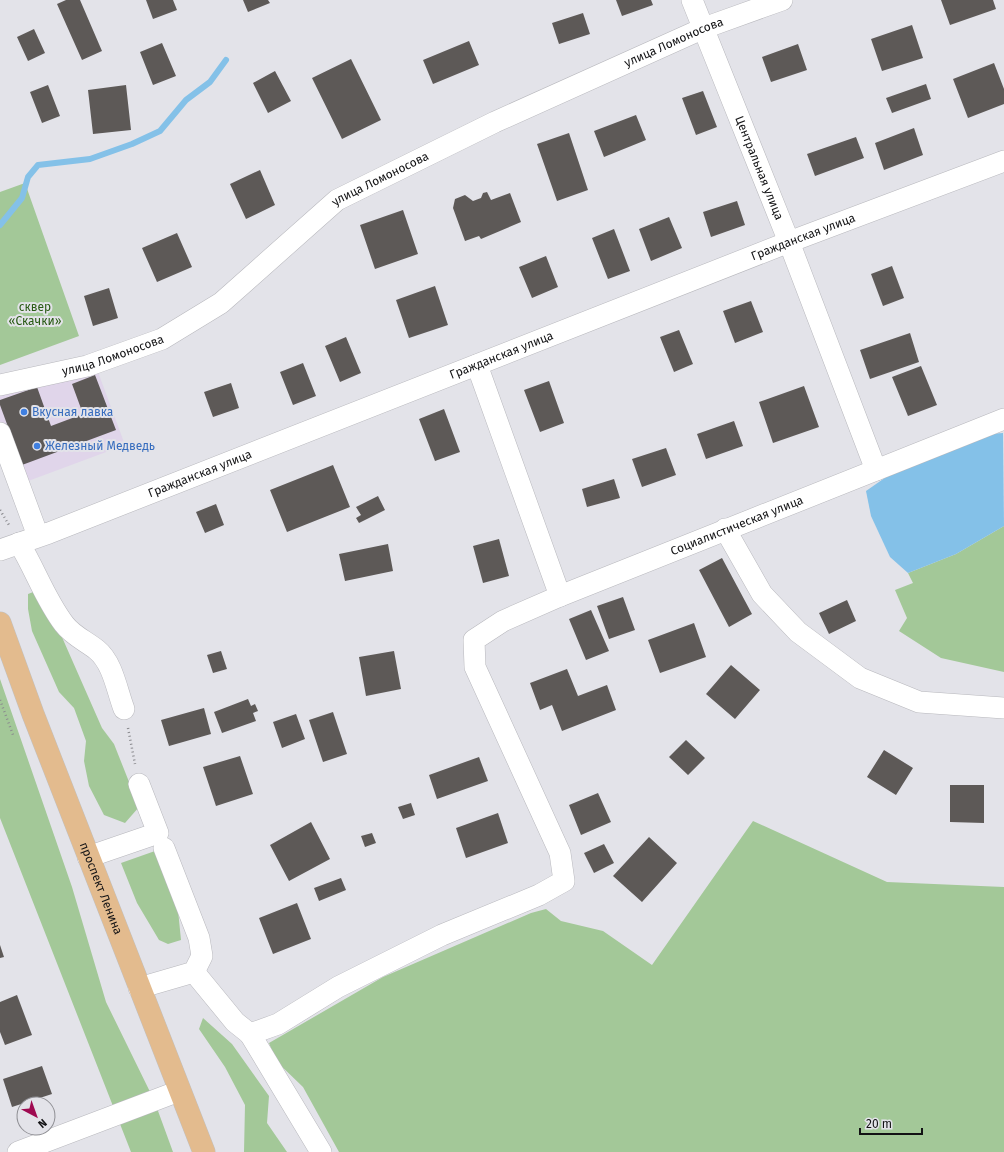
<svg xmlns="http://www.w3.org/2000/svg" width="1004" height="1152" viewBox="0 0 1004 1152" font-family="'Fira Sans',sans-serif">
	<style>
		.commercial { fill: #e0d5ea }
		.green { fill: #a3c898 }
		.water { fill: #84c1e8 }
		.lines { fill: none; stroke-linecap: round; stroke-linejoin: round }
		.stream { stroke: #84c1e8; stroke-width: 6 }
		.building { fill: #5d5957 }
		.minor-casing { stroke: #b8b8bd; stroke-width: 22 }
		.major-casing { stroke: #c1c1c2; stroke-width: 23 }
		.path { stroke: #8a8a8e; stroke-width: 2.5; stroke-dasharray: 1 3; stroke-linecap: butt }
		.minor { stroke: #fff; stroke-width: 21 }
		.major { stroke: #e3bb8e; stroke-width: 22 }
		.shop-dot { fill: #3f7fe0; stroke: #e3e3e9; stroke-width: 1.5 }
		.labels { text-anchor: middle; dominant-baseline: central; stroke-width: 4; stroke-linejoin: round; paint-order: stroke }
		.street-label { font-size: 12px; fill: #121214; stroke: #e3e3e9 }
		.park-label { font-size: 12px; fill: #285a13; stroke: #e3e3e9 }
		.shop-label { font-size: 12px; fill: #366cbe; stroke: #e3e3e9; text-anchor: start }
	</style>
	<rect width="100%" height="100%" fill="#e3e3e9"/>
	<path class="commercial" d="M98,372L125,445L12,487L0,456V394Z"/>
	<path class="green" d="M25,183L79,336L0,365V192Z
		M1004,526V672L941,658L899,631L907,618L895,590L913,583L908,573L956,554Z
		M36,591L54,619L102,728L114,744L139,807L125,823L104,815L89,786L84,761L86,741L74,708L59,692L32,631L28,609V594Z
		M0,679L72,887L106,1002L154,1100L173,1152H131L0,818Z
		M753,821L887,882L1004,887V1152H339L303,1087L276,1061L269,1043L383,977L531,913L546,909L561,921L603,931L652,965Z
		M155,851L178,910L181,940L168,944L159,940L137,903L121,863Z
		M203,1018L232,1044L269,1096L267,1123L287,1152H244L245,1105L225,1067L199,1029Z"/>
	<path class="water" d="M1003,433L1004,526L956,554L908,573L890,557L871,516L866,491L889,475L990,434Z"/>
	<g class="lines">
		<path class="stream" d="M0,225L22,198L28,177L38,165L90,159L132,144L160,131L186,100L210,82L226,60"/>
	</g>
	<path class="building" d="M66,0H80L102,51L82,60L57,4Z
		M146,0H173L177,10L153,19Z
		M243,0H268L270,3L248,12Z
		M616,0H651L653,5L622,16Z
		M941,0H993L996,9L950,25Z
		M583,13L590,34L559,44L552,23Z
		M912,25L923,58L882,71L871,39Z
		M34,29L45,53L28,61L17,37Z
		M469,41L479,65L433,84L423,60Z
		M162,43L176,76L153,85L140,52Z
		M798,44L807,70L771,82L762,57Z
		M351,59L381,120L342,139L312,78Z
		M994,63L1004,89V104L968,118L953,79Z
		M275,71L291,101L268,113L253,83Z
		M926,84L931,99L892,113L886,98Z
		M48,85L60,116L42,123L30,92Z
		M126,85L131,130L93,134L88,90Z
		M703,91L717,127L696,135L682,98Z
		M636,115L646,140L604,157L594,131Z
		M914,128L923,155L884,170L875,143Z
		M569,133L588,190L557,201L537,144Z
		M856,137L864,158L815,176L807,154Z
		M260,170L275,205L246,219L230,184Z
		M487,192L491,200L510,193L521,222L481,239L479,236L465,241L453,208L455,199L465,195L473,201L481,198L483,193Z
		M737,201L745,225L711,237L703,212Z
		M403,210L418,254L375,269L360,225Z
		M669,217L682,248L651,261L639,229Z
		M614,229L630,271L608,279L592,238Z
		M177,233L192,267L157,282L142,248Z
		M546,256L558,287L532,298L519,267Z
		M892,266L904,298L883,306L871,274Z
		M435,286L448,325L409,338L396,300Z
		M109,288L118,318L93,326L84,296Z
		M751,301L763,332L735,343L723,311Z
		M679,330L693,364L674,372L660,337Z
		M910,333L919,362L870,379L860,350Z
		M346,337L361,373L340,382L325,346Z
		M303,363L316,396L293,405L280,372Z
		M921,366L937,405L908,416L892,377Z
		M95,375L116,430L22,465L0,405V400L37,387L51,426L83,414L72,384Z
		M549,381L564,423L540,432L524,390Z
		M231,383L239,408L213,417L204,392Z
		M804,386L819,427L773,443L759,402Z
		M444,409L460,452L435,461L419,419Z
		M734,421L743,446L706,459L697,434Z
		M666,448L676,475L642,487L632,459Z
		M333,465L350,507L287,532L270,490Z
		M614,479L620,498L587,507L582,489Z
		M378,496L385,510L359,523L356,518L361,515L356,507Z
		M216,504L224,525L205,533L196,512Z
		M499,539L509,576L483,583L473,546Z
		M388,544L393,571L345,581L339,554Z
		M722,558L752,614L729,627L699,570Z
		M623,597L635,630L609,639L597,606Z
		M847,600L856,621L829,634L819,613Z
		M591,610L609,651L586,660L569,619Z
		M694,623L706,657L660,673L648,640Z
		M221,651L227,669L213,673L207,655Z
		M394,651L401,689L366,696L359,657Z
		M731,665L760,690L735,719L706,694Z
		M567,669L578,696L607,685L616,710L562,731L552,705L540,710L530,683Z
		M248,699L251,706L255,704L258,711L253,713L256,721L222,733L214,712Z
		M204,708L211,734L169,746L161,720Z
		M333,712L347,754L323,762L309,720Z
		M296,714L305,739L282,748L273,722Z
		M686,740L705,758L688,775L669,757Z
		M884,750L913,768L896,795L867,777Z
		M240,756L253,794L216,806L203,767Z
		M479,757L488,781L437,799L429,775Z
		M950,785H984V823L950,822Z
		M598,793L611,822L581,835L569,805Z
		M411,803L415,815L403,819L398,807Z
		M498,813L508,843L466,858L456,828Z
		M311,822L330,859L289,881L270,845Z
		M372,833L376,843L365,847L361,836Z
		M649,837L677,863L642,902L613,876Z
		M604,844L614,863L594,873L584,853Z
		M341,878L346,890L319,901L314,888Z
		M297,903L311,939L273,954L259,918Z
		M0,945L4,957L0,958Z
		M17,995L32,1035L5,1045L0,1032V1002Z
		M42,1066L52,1094L12,1107L3,1079Z"/>
	<g class="lines">
		<g class="minor-casing">
			<g id="minor">
				<path id="s1" d="M692,0L789,242L876,470"/>
				<path d="M477,365L560,596"/>
				<path id="s2" d="M0,385L87,366L162,339L221,303L337,200L495,122L704,28L782,0"/>
				<path d="M0,433L38,536"/>
				<path d="M725,529L762,594L798,632L860,678L919,702L1004,708"/>
				<path d="M19,543C35,569 45,599 64,624C73,636 86,641 97,650C113,663 117,691 124,709"/>
				<path id="s3" d="M0,550L49,533L789,242L1004,161"/>
				<path d="M88,857L158,833L139,784"/>
				<path id="s4" d="M194,972L235,1022L250,1034L278,1024L338,987L442,935L539,895L564,881L560,853L475,667L474,640L503,621L560,596L1004,419"/>
				<path d="M139,988L194,972L202,956L199,938L164,848"/>
				<path d="M250,1034L321,1152"/>
				<path d="M18,1152L179,1091"/>
			</g>
		</g>
		<g class="major-casing">
			<g id="major">
				<path id="s5" d="M0,623L33,714L204,1152"/>
			</g>
		</g>
		<path class="path" d="M0,510L9,525
			M0,700L13,735
			M128,728L135,764"/>
		<use href="#minor" class="minor"/>
		<use href="#major" class="major"/>
	</g>
	<g class="shop-dot">
		<circle cx="24" cy="412" r="4"/>
		<circle cx="37" cy="446" r="4"/>
	</g>
	<g class="labels">
		<g class="street-label">
			<text stroke="none"><textPath href="#s2" startOffset="765">улица Ломоносова</textPath></text>
			<text stroke="none"><textPath href="#s1" startOffset="181">Центральная улица</textPath></text>
			<text stroke="none"><textPath href="#s2" startOffset="441">улица Ломоносова</textPath></text>
			<text stroke="none"><textPath href="#s3" startOffset="862">Гражданская улица</textPath></text>
			<text stroke="none"><textPath href="#s2" startOffset="117">улица Ломоносова</textPath></text>
			<text stroke="none"><textPath href="#s3" startOffset="538">Гражданская улица</textPath></text>
			<text stroke="none"><textPath href="#s3" startOffset="214">Гражданская улица</textPath></text>
			<text stroke="none"><textPath href="#s4" startOffset="981">Социалистическая улица</textPath></text>
			<text stroke="none"><textPath href="#s5" startOffset="284">проспект Ленина</textPath></text>
		</g>
		<g class="park-label">
			<text x="35" y="307">сквер<tspan x="35" dy="14">«Скачки»</tspan></text>
		</g>
		<g class="shop-label">
			<text x="32" y="412">Вкусная лавка</text>
			<text x="45" y="446">Железный Медведь</text>
		</g>
	</g>
	<g transform="translate(36 1116) rotate(139)"><circle r="19" fill="#e3e3e9" stroke="#8f8f94"/>
	<path d="M0-3L7 15L0 10L-7 15Z" fill="#9f0a51"/>
	<text y="-6" font-size="11" font-weight="bold" text-anchor="middle" fill="#121214">N</text>
	</g>
	<path d="M860 1128v6h62v-6" fill="none" stroke="#121214" stroke-width="2"/>
	<text x="866" y="1128" font-size="12" fill="#121214" stroke="#e3e3e9" stroke-width="3" paint-order="stroke">20 m</text>
</svg>
